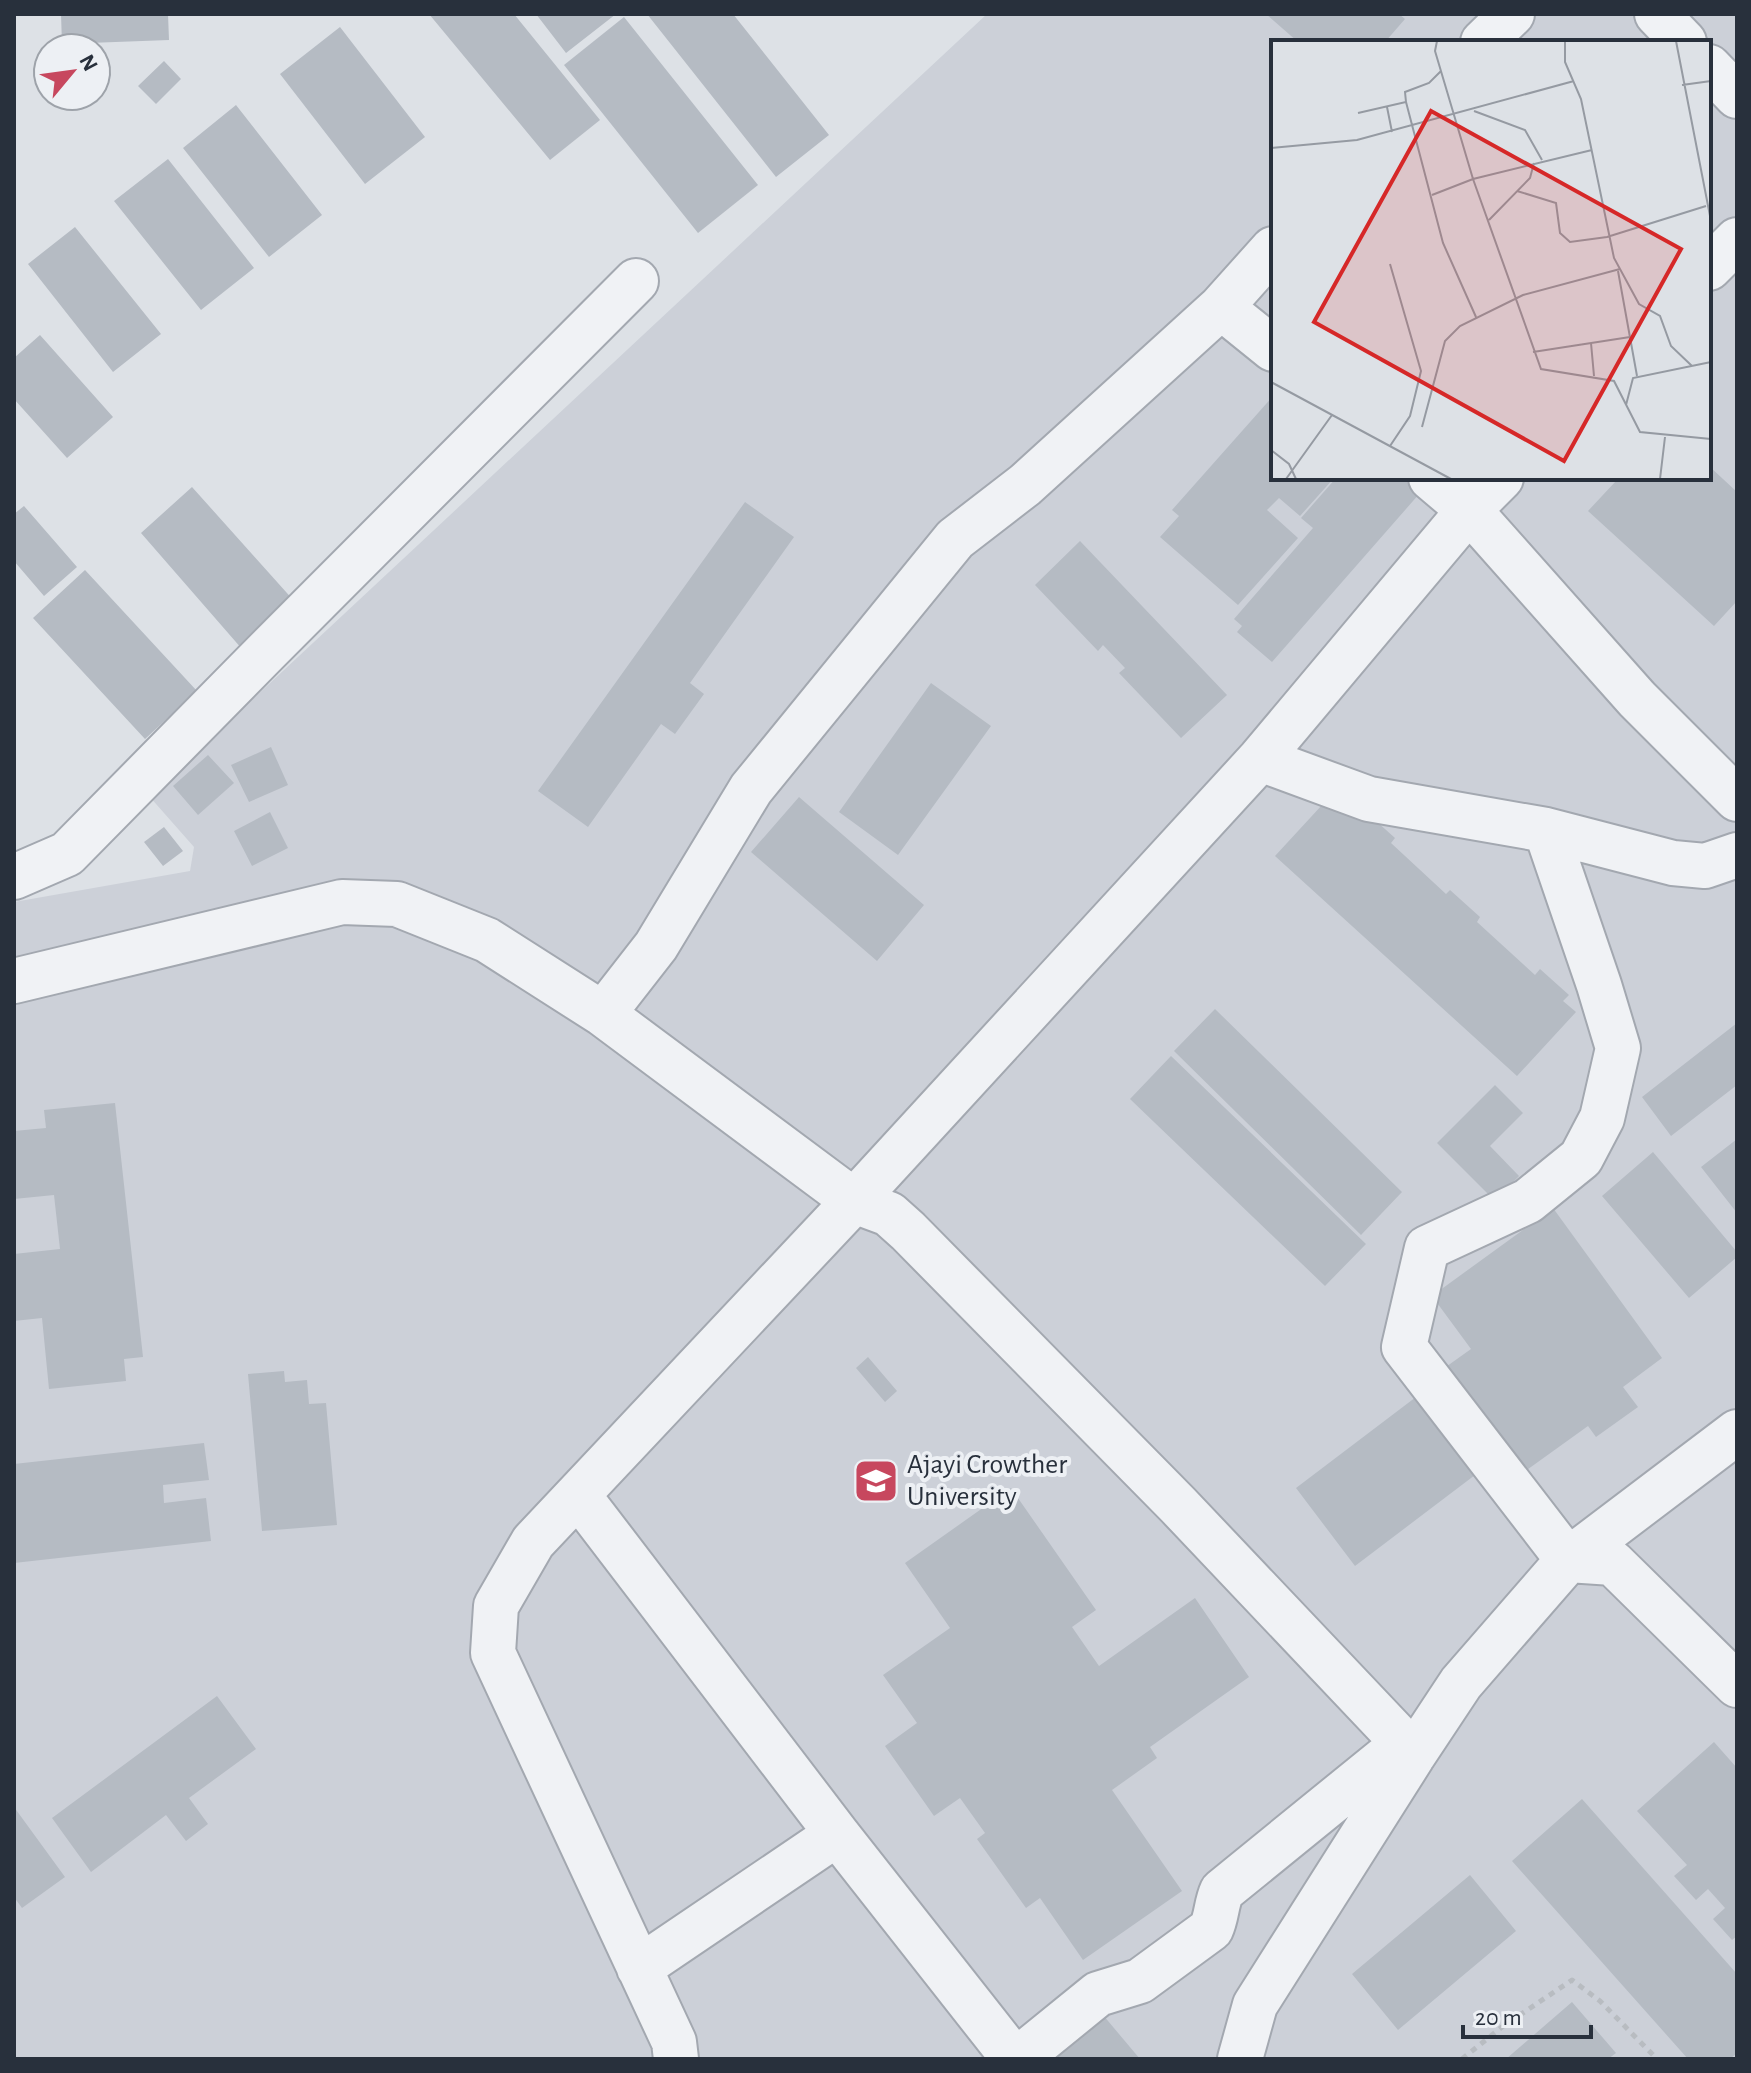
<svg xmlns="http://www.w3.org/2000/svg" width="1751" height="2073" viewBox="0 0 1751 2073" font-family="'Alegreya Sans',sans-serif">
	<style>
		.built { fill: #ccd0d8; fill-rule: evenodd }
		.building { fill: #b5bbc3 }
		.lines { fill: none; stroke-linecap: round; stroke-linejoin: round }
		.minor-casing { stroke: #a3a8b0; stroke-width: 48 }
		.path { stroke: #b8bcc1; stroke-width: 5; stroke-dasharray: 6 6; stroke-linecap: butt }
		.minor { stroke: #f0f2f5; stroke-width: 44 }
		.labels { text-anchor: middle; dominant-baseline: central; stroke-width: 8; stroke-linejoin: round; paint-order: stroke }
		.poi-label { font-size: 28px; fill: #28303c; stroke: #edf0f4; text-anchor: start }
		.inset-road { fill: none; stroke: #959aa2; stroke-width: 2 }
		.view { fill: #d62828; fill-opacity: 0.15; stroke: #d62828; stroke-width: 4 }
		.inset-edge { fill: none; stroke: #28303c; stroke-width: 4 }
	</style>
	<rect width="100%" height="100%" fill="#dde1e6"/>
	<path class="built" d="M987,14H1737V2059H14V902L190,871L194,847L149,796ZM1273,42H1709V478H1273Z"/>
	<path class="building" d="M61,14H168L169,40L62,44Z
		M429,14H514L600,120L550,160Z
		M536,14H616L566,53Z
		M647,14H733L829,135L776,177Z
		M1266,14H1399L1405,19L1385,42H1298Z
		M624,17L758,185L698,233L564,65Z
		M340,27L425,137L365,184L280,74Z
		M164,61L181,79L156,104L138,86Z
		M236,105L322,215L269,257L183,148Z
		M168,159L254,268L201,310L114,201Z
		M75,227L161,334L113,372L28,264Z
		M40,335L113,417L67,458L14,399V358Z
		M1273,396V478H1334L1300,516L1279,498L1267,510L1298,538L1238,605L1160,537L1179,516L1172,510Z
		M1709,466L1737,492V601L1714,626L1588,511L1616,481L1613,478H1709Z
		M1336,478H1403L1420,493L1272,662L1237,632L1242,626L1234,619L1313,528L1301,518Z
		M192,487L295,602L242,649L141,533Z
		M745,502L794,537L690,683L704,694L675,734L661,724L588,827L538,791Z
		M24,506L77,567L44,596L14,561V514Z
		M1080,541L1227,695L1181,738L1119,673L1125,668L1103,645L1098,651L1035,585Z
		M85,570L197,691L145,739L33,618Z
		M931,683L991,726L898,855L839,812Z
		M271,747L288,785L249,802L231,765Z
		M208,755L234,783L198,815L173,786Z
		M1334,792L1366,812L1395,838L1391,843L1446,894L1450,890L1480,917L1477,922L1535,975L1540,969L1569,995L1563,1001L1576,1012L1517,1076L1275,856Z
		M799,797L924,905L877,961L751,852Z
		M270,812L288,848L252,866L234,831Z
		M164,827L183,851L163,866L144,842Z
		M1215,1009L1402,1192L1361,1235L1174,1051Z
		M1737,1023V1085L1671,1136L1642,1097Z
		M1171,1056L1366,1244L1325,1286L1130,1099Z
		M1495,1085L1523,1113L1490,1146L1519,1176L1495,1201L1437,1143Z
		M115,1103L143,1357L124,1359L126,1381L49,1389L42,1318L14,1321V1254L60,1249L54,1195L14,1199V1131L46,1128L44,1110Z
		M1737,1139V1213L1701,1167Z
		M1653,1152L1737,1252V1257L1689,1298L1602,1196Z
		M1553,1208L1662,1358L1623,1387L1638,1407L1596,1437L1588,1426L1520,1475L1443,1369L1471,1349L1432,1296Z
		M868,1357L897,1391L885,1402L856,1368Z
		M284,1371L285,1382L307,1380L309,1404L326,1403L337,1525L262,1531L248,1374Z
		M1416,1397L1475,1475L1355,1566L1296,1488Z
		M204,1443L209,1480L163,1485L164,1503L206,1498L211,1541L14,1563V1464Z
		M1011,1488L1096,1610L1072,1627L1099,1666L1195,1598L1249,1677L1150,1747L1157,1758L1112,1790L1182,1891L1083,1960L1040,1898L1026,1908L977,1839L985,1833L960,1798L934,1816L885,1746L917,1723L883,1675L950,1628L905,1563Z
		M217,1696L256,1749L189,1798L208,1824L186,1841L166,1815L91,1872L52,1818Z
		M1714,1742L1737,1768V1936L1732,1940L1713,1919L1725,1908L1708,1889L1696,1900L1674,1876L1687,1865L1637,1811Z
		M1582,1799L1737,1974V2053L1730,2059H1688L1512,1861Z
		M14,1807L65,1877L22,1908L14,1897Z
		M1470,1875L1516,1931L1398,2030L1352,1974Z
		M1572,2002L1616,2053L1608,2059H1506Z
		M1103,2015L1140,2059H1050Z"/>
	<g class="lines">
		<g class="minor-casing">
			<path id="minor" d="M1657,14L1684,42
				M1483,42L1512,14
				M1709,67L1737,96
				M1709,268L1737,240
				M1221,307L1273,349
				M1431,478L1469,510L1637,699L1737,799
				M1260,759L1369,799L1546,830L1673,863L1705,866L1737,855
				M1546,830L1599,985L1618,1048L1602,1118L1581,1158L1528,1201L1427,1248L1404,1347L1568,1560L1613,1563L1737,1685
				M14,877L67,854L263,655L636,281
				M14,981L342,902L397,904L487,940L603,1014L854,1201L889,1214L908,1231L1178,1505L1414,1754
				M603,1014L656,946L751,789L955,539L1025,485L1221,307L1273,249
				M578,1495L837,1834L1014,2059
				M639,1968L837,1834
				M676,2059L674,2042L493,1653L496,1606L533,1542L854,1201L1260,759L1469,510L1501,478
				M1018,2059L1098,1994L1140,1981L1211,1929C1217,1916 1216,1904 1222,1891L1404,1743
				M1240,2059L1255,2005L1414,1754L1461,1683L1568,1560L1737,1432"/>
		</g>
		<path class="path" d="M1462,2059L1502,2027L1572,1980L1600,2001L1657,2059"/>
		<use href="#minor" class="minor"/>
	</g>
	<defs>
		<g id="university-square" transform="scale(2.3)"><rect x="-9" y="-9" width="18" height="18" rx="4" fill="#c7475e" stroke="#edf0f4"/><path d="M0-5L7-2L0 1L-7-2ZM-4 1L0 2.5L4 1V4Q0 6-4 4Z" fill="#fff"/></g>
	</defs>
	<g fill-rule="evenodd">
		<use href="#university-square" x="876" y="1481"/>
	</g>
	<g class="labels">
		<g class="poi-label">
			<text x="907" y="1465">Ajayi Crowther<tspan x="907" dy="32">University</tspan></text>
		</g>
	</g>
	<g transform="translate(1271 40)">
		<rect width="440" height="440" fill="#dde1e6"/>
		<path class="inset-road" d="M166,1L164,11L202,139L270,329L343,341L369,392L440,399M294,1V22L310,59L343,218L368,264L389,276L400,306L421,326M405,1L440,181M411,45L440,41M135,62L172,203L205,277M116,67L121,92M203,71L254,90L271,120M87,73L135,62L134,52L158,43L170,31M0,108L86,100L303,41M246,151L285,163L289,193L299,202L336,197L435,166M161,155L202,139L321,110M218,180L259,138L263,123M347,231L366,336M320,303L323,336M262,312L359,297M0,342L180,439M355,365L362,338L440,322M151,387L174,301L189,286L252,255L349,229M119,406L139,376L150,331L119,224M0,410L18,424L25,439M15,439L61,375M389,439L394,397"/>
		<path class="view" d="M160,71L410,209L293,421L43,282Z"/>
		<rect width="440" height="440" class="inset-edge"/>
	</g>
	<rect width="1751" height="2073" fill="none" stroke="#28303c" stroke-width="32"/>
	<g transform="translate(72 72) rotate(61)"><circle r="38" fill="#edf0f4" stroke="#9ea3aa" stroke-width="2"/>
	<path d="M0-6L14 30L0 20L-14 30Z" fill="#c7475e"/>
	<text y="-12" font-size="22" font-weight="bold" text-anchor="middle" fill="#28303c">N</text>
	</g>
	<path d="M1463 2025v12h128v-12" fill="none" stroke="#28303c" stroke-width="4"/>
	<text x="1475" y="2025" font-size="24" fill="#28303c" stroke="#edf0f4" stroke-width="6" paint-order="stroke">20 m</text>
</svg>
